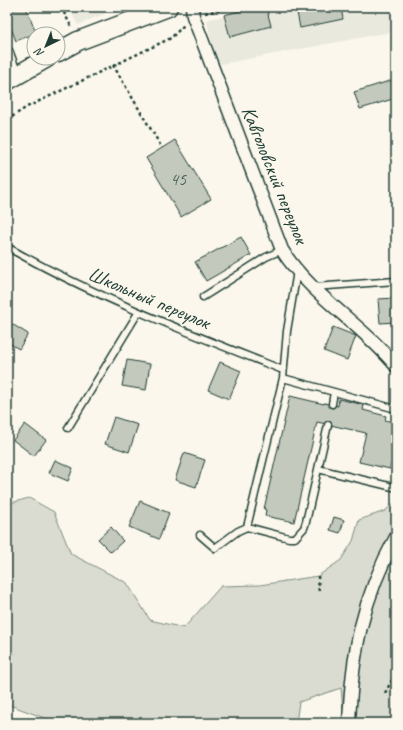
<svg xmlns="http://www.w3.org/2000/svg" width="403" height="730" viewBox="0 0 403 730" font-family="Caveat,sans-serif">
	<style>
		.built { fill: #eae9de }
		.green { fill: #dbdcd1; stroke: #7d8c82 }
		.building { fill: #c4c9be; stroke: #1f3d34 }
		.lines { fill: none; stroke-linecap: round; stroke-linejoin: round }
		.lane-casing { stroke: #1f3d34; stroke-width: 9 }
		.street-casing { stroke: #1f3d34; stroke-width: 15 }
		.secondary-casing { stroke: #1f3d34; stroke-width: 21 }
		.path { stroke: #1f3d34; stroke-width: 2.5; stroke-dasharray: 3 3; stroke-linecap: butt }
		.lane { stroke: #fbf7ec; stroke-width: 6 }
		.street { stroke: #fbf7ec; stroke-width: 12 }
		.secondary { stroke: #fbf7ec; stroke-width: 18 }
		.labels { text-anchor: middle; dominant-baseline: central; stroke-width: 4; stroke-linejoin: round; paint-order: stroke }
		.number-label { font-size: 18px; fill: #486056 }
		.street-label { font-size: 20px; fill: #1f3d34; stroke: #fbf7ec }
	</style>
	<rect width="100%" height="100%" fill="#fbf7ec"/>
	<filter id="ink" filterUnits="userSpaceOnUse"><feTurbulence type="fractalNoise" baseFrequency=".025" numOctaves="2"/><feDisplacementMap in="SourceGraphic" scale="8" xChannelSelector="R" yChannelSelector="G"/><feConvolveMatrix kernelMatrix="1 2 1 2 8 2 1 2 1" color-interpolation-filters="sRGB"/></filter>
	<g filter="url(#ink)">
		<path class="built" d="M68,7H120L78,25Z
			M256,7H396V31L216,65L207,20Z"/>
		<path class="green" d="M29,498L54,512L71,554L127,583L150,620L184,628L221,586L260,585L318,576L341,560L353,541L359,520L385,511L396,501V723H344L341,688L299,702L296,723H58L7,704V504Z"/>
		<path class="building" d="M20,7H26L36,33L16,41L7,18V12Z
			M256,7H266L271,26L230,37L224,15Z
			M296,7H341L343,19L300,28Z
			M396,79V98L360,109L354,92Z
			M175,140L211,199L181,217L146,158Z
			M241,237L251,255L206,281L195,262Z
			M396,298V322L380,323L378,299Z
			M12,324L28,334L19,349L7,342V333Z
			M333,327L356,336L347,360L324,351Z
			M127,360L150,364L146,390L122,386Z
			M220,362L241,371L229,399L208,390Z
			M290,396L324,404V403L338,406L339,399L364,405L363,410L386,416L385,420L396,423V454L394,463H391L390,469L359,462L366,433L317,422L294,522L265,516L266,510L264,509Z
			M114,417L138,425L129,452L105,444Z
			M25,424L46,440L34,456L13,440Z
			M184,453L205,460L196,487L175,480Z
			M55,460L73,468L68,481L49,473Z
			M140,501L169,513L159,539L129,527Z
			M334,517L344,520L340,533L330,530Z
			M111,527L123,541L111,552L98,539Z"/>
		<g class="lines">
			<g class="lane-casing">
				<path id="lane" d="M7,247C95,297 189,333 283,370
					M314,287L396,281
					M203,297L266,257L282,250
					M283,378L396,409
					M332,404L334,392
					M68,428L138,313
					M318,469L393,487
					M247,527L289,538H295L304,528L306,522L328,425
					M200,535L215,548L238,531L247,527L283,378L287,331L297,271"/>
			</g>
			<g class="street-casing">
				<path id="street" d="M192,7L193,16L282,250C311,296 362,324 396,366
					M7,53L15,75
					M349,723C352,653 362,599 396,537"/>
			</g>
			<g class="secondary-casing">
				<path id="secondary" d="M58,52L78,41L168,7
					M7,81L47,58"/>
			</g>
			<path class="path" d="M61,7L72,28
				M205,13L234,7
				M113,65L162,148
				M7,120L27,107L171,38L184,25
				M318,576L319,594
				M385,693L396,673
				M7,719L15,723"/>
			<use href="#lane" class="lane"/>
			<use href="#street" class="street"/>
			<use href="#secondary" class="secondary"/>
		</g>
	</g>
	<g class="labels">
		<g class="number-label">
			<text x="178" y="179">45</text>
		</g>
		<g class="street-label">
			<text transform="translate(275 175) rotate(68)">Кавголовский переулок</text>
			<text transform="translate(149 298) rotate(23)">Школьный переулок</text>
		</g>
	</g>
	<rect width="403" height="730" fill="none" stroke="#fbf7ec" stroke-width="24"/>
	<rect x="12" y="12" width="379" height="706" fill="none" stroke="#1f3d34" stroke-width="1.5" filter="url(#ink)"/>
	<g transform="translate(46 46) rotate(223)"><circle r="19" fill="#fbf7ec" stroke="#a3ada2"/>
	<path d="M0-3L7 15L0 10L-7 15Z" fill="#1f3d34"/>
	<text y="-6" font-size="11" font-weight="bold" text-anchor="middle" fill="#1f3d34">N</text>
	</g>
</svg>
